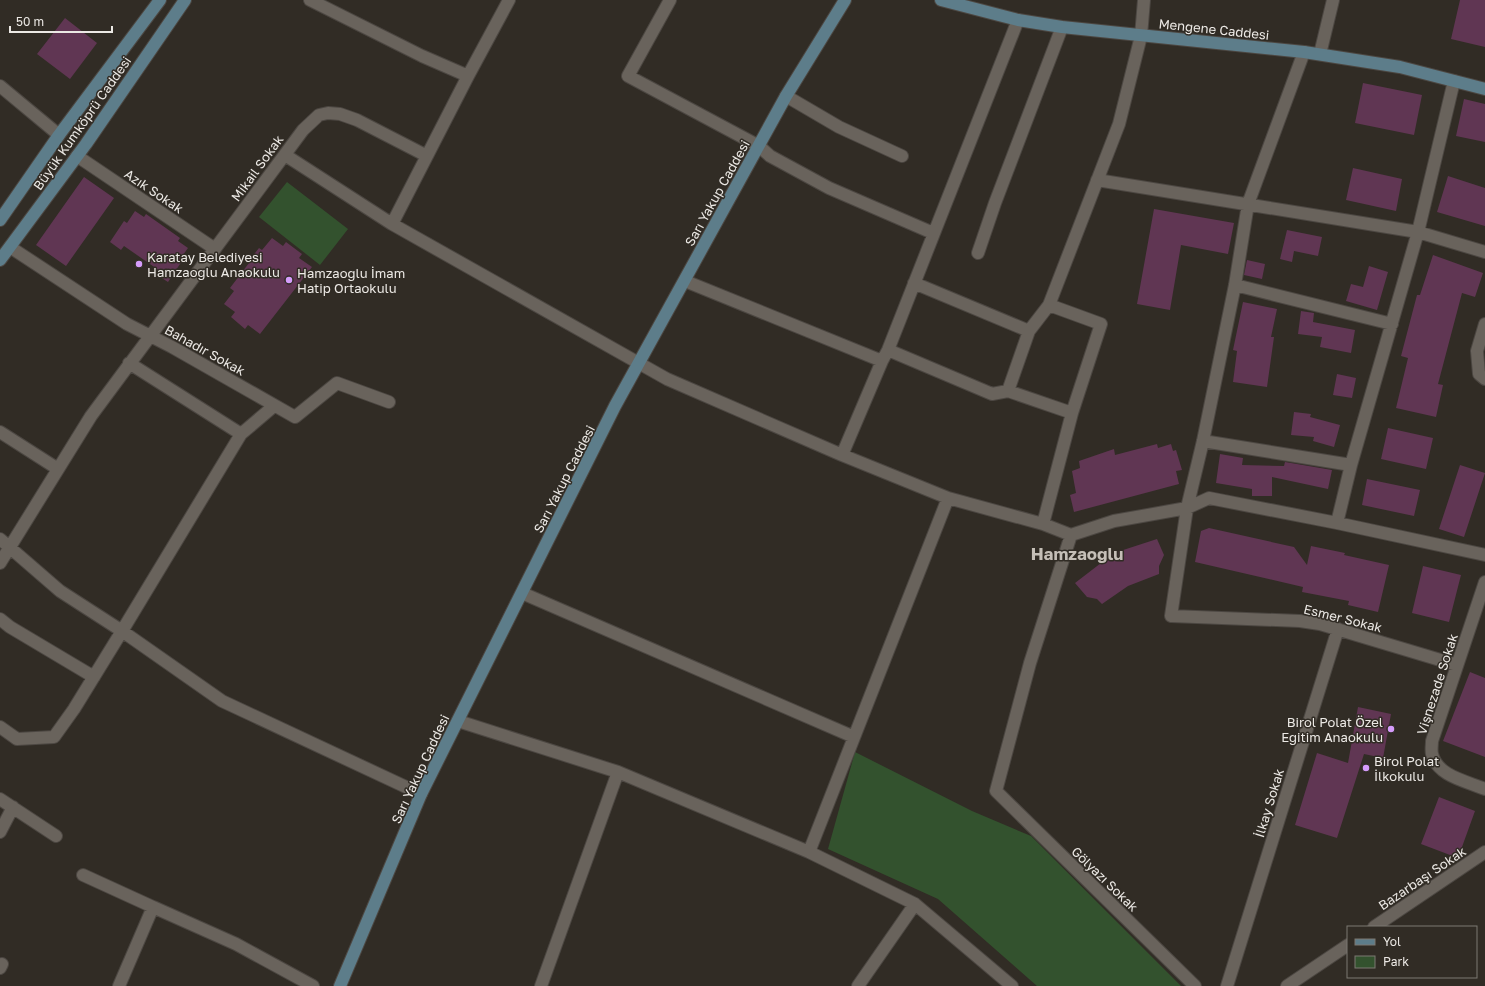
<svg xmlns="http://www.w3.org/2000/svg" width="1485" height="986" viewBox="0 0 1485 986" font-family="'Golos Text',sans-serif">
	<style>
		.green { fill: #33522e }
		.building { fill: #603653 }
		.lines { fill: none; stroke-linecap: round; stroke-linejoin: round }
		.street-casing { stroke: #4c4742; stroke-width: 14 }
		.secondary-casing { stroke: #4c4742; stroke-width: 14 }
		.street { stroke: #69635c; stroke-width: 12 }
		.secondary { stroke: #5d7d8a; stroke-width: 12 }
		.poi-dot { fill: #d59cfb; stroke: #312c25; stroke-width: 1.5 }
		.labels { text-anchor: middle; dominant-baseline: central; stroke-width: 3; stroke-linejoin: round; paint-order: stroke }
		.street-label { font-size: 13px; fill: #ece9e5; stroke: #312c25 }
		.poi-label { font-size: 13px; fill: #ece9e5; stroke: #312c25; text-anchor: start }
		.district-label { font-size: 17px; font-weight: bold; fill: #c5bfb7; stroke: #312c25 }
	</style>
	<rect width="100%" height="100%" fill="#312c25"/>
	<path class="green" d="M287,182L348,229L320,265L259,217Z
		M855,752L972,811L1031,836L1181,986H1037L938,899L828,849Z"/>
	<path class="building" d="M1460,0H1485V47L1451,39Z
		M65,18L97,43L70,79L37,54Z
		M1363,83L1422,95L1414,135L1355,123Z
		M1464,99L1485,104V142L1456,136Z
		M1353,168L1402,179L1396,211L1346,200Z
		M1448,176L1485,188V226L1437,212Z
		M84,177L114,198L66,266L36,245Z
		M1154,209L1234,223L1228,254L1181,245L1170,310L1137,304Z
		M135,211L144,217L146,214L180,238L178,241L188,248L180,259L182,261L168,282L157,275L160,271L124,246L121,250L110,242L124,221L127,223Z
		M1287,230L1322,237L1318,256L1294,251L1292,262L1280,259Z
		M272,238L283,246L286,242L302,254L299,258L312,267L260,334L248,325L245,329L231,317L235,312L224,304L234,291L230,288L249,263L248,262L259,248L262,250Z
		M1433,255L1483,273L1475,297L1462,293L1438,384L1443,385L1436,417L1396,408L1408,358L1401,356L1417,295H1420Z
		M1247,260L1265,264L1262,279L1244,275Z
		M1369,266L1388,272L1377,310L1346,301L1351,284L1363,287Z
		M1243,302L1277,309L1271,337H1274L1267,387L1233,382L1237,351L1233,350Z
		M1301,311L1314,313L1313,322L1355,330L1351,353L1320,347L1322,337L1298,334Z
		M1337,374L1356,378L1352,398L1333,395Z
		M1294,412L1311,414L1310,417L1340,425L1334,447L1313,441L1314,437L1291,435Z
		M1388,428L1433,438L1426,469L1381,459Z
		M1157,444L1158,448L1171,444L1173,451L1176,450L1182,470L1176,471L1179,484L1074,512L1070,495L1076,493L1072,471L1080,468L1079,461L1114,449L1115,455Z
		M1220,454L1243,458L1242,465L1284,466L1285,462L1332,470L1328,489L1272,477V496H1252V489L1216,483Z
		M1460,465L1485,473L1464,537L1439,529Z
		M1367,479L1420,490L1414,516L1362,505Z
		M1209,528L1294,547L1307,565L1311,546L1345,553L1344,555L1389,565L1378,612L1348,605L1349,601L1302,592L1303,587L1195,562L1201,531Z
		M1157,539L1164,555L1159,566V574L1128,586L1102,604L1097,599L1087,597L1075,583L1114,553Z
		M1423,566L1461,575L1449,622L1412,613Z
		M1470,672L1485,678V757L1443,741Z
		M1358,707L1391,714L1383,758L1364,754L1337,838L1295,825L1317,753L1348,763Z
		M1439,797L1475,811L1458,858L1421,844Z"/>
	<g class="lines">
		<g class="street-casing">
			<path id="street" d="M310,0L422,56L468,76
				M670,0L628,76L759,146L770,156L829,188L933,233
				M1304,52L1248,204L1235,285L1203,441L1187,508L1171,616L1300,621L1320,624L1457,665
				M1320,54L1333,0
				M0,86L59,135
				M786,96L839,127L902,156
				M285,155L392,224L667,379L842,455L948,498L1043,524L1071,535
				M77,156L215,249
				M1097,180L1418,232L1485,252
				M392,224L468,76L509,0
				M10,247L127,324L172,347L295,417L337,383L389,402
				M978,253L995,203L1062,27
				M685,281L882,361
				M914,283L1029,331L1008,391
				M1235,285L1392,324
				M1485,324L1477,351L1479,374L1485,379
				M1029,331L1049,305L1119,124L1141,36L1144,0
				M888,350L992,394L1008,391L1072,413
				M129,363L241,434
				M0,432L58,469
				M1203,441L1351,465
				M842,455L882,361L888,350L1018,20
				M1337,523L1351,465L1418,232L1454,81
				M1043,524L1072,413L1101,324L1049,305
				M0,539L60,591L122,631L222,701L421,794
				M0,563L91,416L303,130L319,115L328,113L340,114L357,120L427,156
				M1485,582L1432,741C1432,745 1431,750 1432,754C1437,776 1466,781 1485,789
				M522,593L854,737
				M0,619L10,627L94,677
				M458,721L618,772L809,852L915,904L1012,986
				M0,727L17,739L54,737L74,709L122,631L241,434L274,406
				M0,799L56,836
				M0,832L13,807
				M809,852L948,498
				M83,875L153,907
				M1374,927L1485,852
				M0,968L2,964
				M119,986L153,907L236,944L313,986
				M541,986L618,772
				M858,986L915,904
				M1195,986L996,791L1030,663L1071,535L1114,521L1187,508L1209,498L1337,523L1485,555
				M1227,986L1338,629
				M1287,986L1348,945"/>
		</g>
		<g class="secondary-casing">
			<path id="secondary" d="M941,0L1018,20L1062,27L1304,52L1400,67L1485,89
				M0,220L59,135L160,0
				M0,260L86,144L185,0
				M340,986L421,794L615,406L786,96L845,0"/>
		</g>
		<use href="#street" class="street"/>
		<use href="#secondary" class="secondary"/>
	</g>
	<g class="poi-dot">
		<circle cx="139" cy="264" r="4"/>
		<circle cx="289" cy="280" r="4"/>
		<circle cx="1391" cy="729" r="4"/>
		<circle cx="1366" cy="768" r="4"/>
	</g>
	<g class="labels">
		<g class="street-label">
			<text transform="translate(1214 29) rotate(6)">Mengene Caddesi</text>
			<text transform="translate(82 123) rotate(-55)">Büyük Kumköprü Caddesi</text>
			<text transform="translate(257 168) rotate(-54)">Mikail Sokak</text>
			<text transform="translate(154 191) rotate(34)">Azık Sokak</text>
			<text transform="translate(717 193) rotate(-61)">Sarı Yakup Caddesi</text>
			<text transform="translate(205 350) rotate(29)">Bahadır Sokak</text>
			<text transform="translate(564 479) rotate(-63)">Sarı Yakup Caddesi</text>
			<text transform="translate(1343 618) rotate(14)">Esmer Sokak</text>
			<text transform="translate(1437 684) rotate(-72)">Vişnezade Sokak</text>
			<text transform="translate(420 769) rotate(-65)">Sarı Yakup Caddesi</text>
			<text transform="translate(1269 803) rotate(-73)">İlkay Sokak</text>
			<text transform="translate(1422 878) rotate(-34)">Bazarbaşı Sokak</text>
			<text transform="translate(1105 879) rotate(44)">Gölyazı Sokak</text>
		</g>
		<g class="poi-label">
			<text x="147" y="257">Karatay Belediyesi<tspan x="147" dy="15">Hamzaoğlu Anaokulu</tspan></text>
			<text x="297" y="273">Hamzaoğlu İmam<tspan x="297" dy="15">Hatip Ortaokulu</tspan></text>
			<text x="1383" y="722" text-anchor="end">Birol Polat Özel<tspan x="1383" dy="15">Eğitim Anaokulu</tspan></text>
			<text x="1374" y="761">Birol Polat<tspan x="1374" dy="15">İlkokulu</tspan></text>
		</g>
		<g class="district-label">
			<text x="1077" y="553">Hamzaoğlu</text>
		</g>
	</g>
	<rect x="1347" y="926" width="130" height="52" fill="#312c25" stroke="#7c7872"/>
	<rect x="1355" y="939" width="20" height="6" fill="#5d7d8a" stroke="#7c7872"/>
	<text x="1383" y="946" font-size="12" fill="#ece9e5">Yol</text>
	<rect x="1355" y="956" width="20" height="12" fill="#33522e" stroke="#7c7872"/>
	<text x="1383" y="966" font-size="12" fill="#ece9e5">Park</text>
	<path d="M10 26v6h102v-6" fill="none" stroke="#ece9e5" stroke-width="2"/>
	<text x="16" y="26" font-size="12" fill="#ece9e5" stroke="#312c25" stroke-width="3" paint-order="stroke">50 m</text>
</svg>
